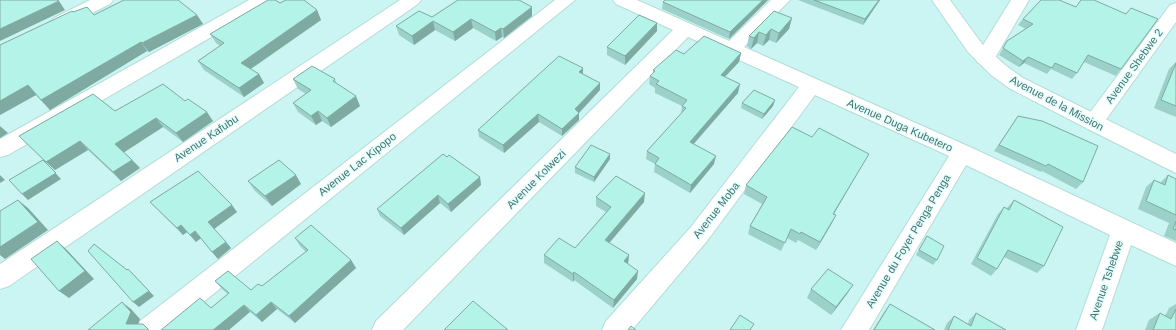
<svg xmlns="http://www.w3.org/2000/svg" width="1176" height="330" viewBox="0 0 1176 330" font-family="Arial,sans-serif">
	<style>
		.residential { fill: #cbf5f3 }
		.lines { fill: none; stroke-linecap: round; stroke-linejoin: round }
		.minor-casing { stroke: #b4dcd7; stroke-width: 2 }
		.tertiary-casing { stroke: #b4dcd7; stroke-width: 2 }
		.minor { fill: #fff; fill-rule: evenodd }
		.tertiary { fill: #fff; fill-rule: evenodd }
		.wall { fill: #9bd1c8 }
		.shaded-wall { fill: #7eaaa2 }
		.building { fill: #b4f3e8; stroke: #7eaaa2 }
		.labels { text-anchor: middle; dominant-baseline: central; stroke-width: 3; stroke-linejoin: round; paint-order: stroke }
		.street-label { font-size: 11px; fill: #457369; stroke: #e4feff }
	</style>
	<rect width="100%" height="100%" fill="#ddfcfd"/>
	<path class="residential" d="M0,0H1176V330H0Z"/>
	<g class="lines">
		<g class="minor-casing">
			<path id="minor" d="M90,0H113L110,4L66,26L60,28L54,26L51,22L54,18Z
				M249,0H271L268,4L8,155L0,157V139Z
				M400,0H421L418,4L9,286L0,289V264Z
				M555,0H575L169,330H136L140,321Z
				M613,0H637L729,41L771,0H790L744,47L970,147L1176,243V266L1131,245L1102,330H1076L1110,235L966,165L869,330H841L949,156L815,95L707,241L632,330H602L606,321L691,227L799,87L688,37L403,330H372L376,321L673,30L616,4Z
				M1011,0H1029L992,63L985,64L978,63L975,58Z
				M1176,3V22L1100,128L1093,131L1086,128L1083,123L1086,118L1170,5Z"/>
		</g>
		<g class="tertiary-casing">
			<path id="tertiary" d="M932,0H950L982,44L1005,65L1023,78L1176,154V173L1086,128L1009,88L991,75L968,52Z"/>
		</g>
		<use href="#minor" class="minor"/>
		<use href="#tertiary" class="tertiary"/>
	</g>
	<path class="wall" d="M665,0H768L729,39L662,9L663,2Z
		M798,0H880L863,25Z
		M1041,0L1121,69L1116,76L1084,62L1077,73L1072,79L1051,69L1047,74L1024,63L1019,67L999,55L1007,41L1026,29L1018,25L1023,19Z
		M280,3L317,10L321,20L251,69L259,74L264,83L244,97L204,70L198,61L220,46L216,43L210,34Z
		M532,7V16L504,38L502,37L496,41L473,28L455,41L435,30L414,45L399,35L396,26L432,17Z
		M73,12L94,15H197L203,24L149,52L147,51L50,110L36,95L0,115V45Z
		M792,18L789,29L776,43L769,40L763,46L757,43L751,49L747,46L749,36Z
		M657,31L625,65L607,55V47Z
		M741,53L739,62L725,77L738,93L694,144L714,164L690,193L654,172L655,164L646,159L647,151L681,114L682,106L655,93V88L649,84L650,76L653,73V70L684,54Z
		M1176,62V117L1154,108L1169,69Z
		M583,68V74L600,90L579,113V120L562,136L539,122L504,153L479,137L478,130Z
		M293,79H335L336,83L360,106L331,127L322,121L316,125L298,112L293,103L306,94L298,89Z
		M775,100L773,106L762,119L741,108L742,103Z
		M185,101L213,121L183,142L163,127L124,152L140,168L121,181L88,150L55,170L19,136L115,111Z
		M1018,116L1083,182L1076,189L1042,171L1041,172L994,151Z
		M812,137L864,162L834,214L832,223L816,250L798,240L796,243L787,238L781,251L748,234L750,226L762,204L744,194L746,185Z
		M610,159L594,182L575,173V167Z
		M1168,175L1176,179V241L1164,236L1169,223L1138,209L1146,187L1154,180L1160,183Z
		M480,177L481,185L451,212L440,203L404,235L380,216L377,209Z
		M248,181L301,184L272,206L255,191Z
		M596,197L644,202L609,243L629,255L628,264L637,279L613,308L574,280L573,282L544,263V255L575,248L606,212L596,206Z
		M1014,200L1044,266L1037,273L1004,257L997,269L991,276L971,264L998,214L1004,207L1007,208Z
		M150,202L237,212L214,229L231,248L218,259L201,238L196,242L187,232L183,235Z
		M927,236L937,260L933,265L916,255L924,241Z
		M295,238L351,260L356,268L295,323L277,309L262,322L250,312L211,308L228,294L222,289L215,281L251,290L262,286L306,252L300,246Z
		M811,289L847,294L831,315L807,298Z
		M890,304L935,330H873L884,312Z
		M1176,304V330H1145L1149,320L1160,313L1165,316L1169,308Z
		M976,313L1006,330H944L947,323L954,316L968,324L969,320Z"/>
	<path class="shaded-wall" d="M763,0H768L729,39L730,32Z
		M879,0H880L863,25L865,19Z
		M59,1L65,10L0,41V29Z
		M532,7V16L504,38L503,29Z
		M317,10L321,20L246,72L241,63Z
		M197,15L203,24L149,52L142,43Z
		M792,18L789,29L776,43L779,33Z
		M471,19L473,28L455,41L453,32Z
		M433,21L435,30L414,45L412,36Z
		M657,23V31L625,65V56Z
		M501,28L502,37L496,41L495,32Z
		M771,29L769,40L763,46L766,35Z
		M759,32L757,43L751,49L754,38Z
		M141,42L147,51L50,110L41,100Z
		M741,53L739,62L719,83L721,75Z
		M1028,57L1024,63L1019,67L1023,61Z
		M583,68V76L579,72Z
		M259,74L264,83L244,97L239,88Z
		M600,83V90L578,114L579,113V120L562,136V129L575,109Z
		M740,84L738,93L688,150L690,142Z
		M28,85L36,95L0,115V101Z
		M356,96L360,106L331,127L327,118Z
		M775,100L773,106L762,119L764,114Z
		M318,111L322,121L316,125L311,116Z
		M207,112L213,121L183,142L176,133Z
		M538,114L539,122L504,153L503,145Z
		M156,118L163,127L123,153L115,144Z
		M0,126L8,133L0,138Z
		M80,141L88,150L55,170L46,162Z
		M610,154V159L594,182V177Z
		M869,154L864,162L829,222L833,214Z
		M716,156L714,164L690,193L691,185Z
		M43,160L61,179L28,200L22,194Z
		M132,160L140,168L121,181L113,172Z
		M0,175L5,180L0,183Z
		M296,175L301,184L272,206L265,196Z
		M480,177L481,185L451,212L448,204Z
		M645,193L644,202L605,248V240Z
		M438,195L440,203L404,235L401,228Z
		M18,200L28,208L48,230L5,259L0,255V247Z
		M232,205L237,212L214,229L208,222Z
		M836,215L832,223L816,250L820,242Z
		M181,225L187,232L183,235L177,228Z
		M195,231L201,238L196,242L190,235Z
		M57,241L66,249L94,279L69,298L59,291Z
		M226,242L231,248L218,259L212,252Z
		M629,255L628,264L623,269L624,261Z
		M351,260L356,268L295,323L289,316Z
		M128,269L154,296L139,307L133,302Z
		M638,271L637,279L613,308L614,300Z
		M574,272V280L573,282V274Z
		M853,285L847,294L831,315L836,307Z
		M122,302L131,309L140,319L136,330L126,324Z
		M271,302L277,309L262,322L256,315Z
		M244,305L250,312L229,330H213Z"/>
	<path class="building" d="M0,0H57L59,1L0,29Z
		M124,0H178L197,15L142,43L141,42L41,100L28,85L0,101V45L72,11L73,12L87,7L94,15Z
		M268,0H275L280,3L286,0H304L317,10L241,63L259,74L239,88L198,61L224,43L210,34Z
		M458,0H519L532,7L503,29L501,28L495,32L471,19L453,32L433,21L412,36L396,26L419,11L432,17Z
		M665,0H763L730,32L663,2Z
		M814,0H879L865,19Z
		M1041,0H1059L1076,7L1081,0H1094L1126,14L1131,8L1158,19L1121,69L1088,55L1077,73L1055,63L1052,68L1028,57L1023,61L1003,48L1007,41L1033,24L1023,19Z
		M774,11L792,18L779,33L771,29L766,35L759,32L754,38L749,36Z
		M639,15L657,23L625,56L607,47Z
		M704,36L741,53L721,75L740,84L690,142L716,156L691,185L655,164L659,158L647,151L686,108L682,106L687,100L656,84L659,81L650,76L655,71L653,70L676,50L684,54Z
		M559,56L583,68L579,72L600,83L575,109L579,113L562,129L538,114L503,145L478,130Z
		M1176,63V106L1161,100Z
		M312,66L335,79L333,81L356,96L327,118L318,111L311,116L293,103L311,90L293,79Z
		M163,84L185,101L188,99L207,112L176,133L156,118L115,144L132,160L113,172L80,141L46,162L19,136L93,94L115,111Z
		M754,90L775,100L764,114L742,103Z
		M1018,116L1042,121L1098,146L1083,182L1048,164L1046,166L999,145Z
		M792,127L812,137L819,128L869,154L833,214L836,215L820,242L801,232L800,234L791,229L785,243L750,226L767,197L746,185Z
		M591,145L610,154L594,177L575,167Z
		M443,154L447,157L449,155L480,177L448,204L438,195L401,228L377,209Z
		M43,160L56,173L22,194L9,180Z
		M279,160L296,175L265,196L248,181Z
		M198,171L232,205L208,222L226,242L212,252L195,231L190,235L181,225L177,228L150,202Z
		M1168,175L1176,179V215L1146,201L1154,180L1165,185Z
		M616,176L645,193L605,240L629,255L624,261L638,271L614,300L574,272L573,274L544,255L559,238L575,248L611,207L596,197Z
		M18,200L38,222L0,247V211Z
		M1014,200L1063,227L1044,266L1008,250L997,269L977,258L1004,207L1009,210Z
		M1176,221V230L1173,229Z
		M311,225L351,260L289,316L271,302L256,315L244,305L213,330H161L200,298L211,308L229,293L215,281L228,271L251,290L258,284L262,286L308,250L295,238Z
		M927,236L944,246L937,260L919,250Z
		M57,241L85,271L59,291L31,259Z
		M94,244L127,270L128,269L149,291L133,302L88,251Z
		M828,269L853,285L836,307L811,289Z
		M473,301L508,330H444Z
		M122,302L131,312L126,324H143L149,330H88Z
		M890,304L935,330H874Z
		M1176,309V330H1153L1160,313L1171,319Z
		M976,313L1006,330H948L954,316L971,326Z
		M740,315L754,324L750,330H730Z
		M631,326L636,330H628Z"/>
	<g class="labels">
		<g class="street-label">
			<text transform="translate(1134 66) rotate(-54)">Avenue Shebwe 2</text>
			<text transform="translate(1057 103) rotate(28)">Avenue de la Mission</text>
			<text transform="translate(900 125) rotate(24)">Avenue Duga Kubetero</text>
			<text transform="translate(206 138) rotate(-34)">Avenue Kafubu</text>
			<text transform="translate(357 164) rotate(-38)">Avenue Lac Kipopo</text>
			<text transform="translate(536 179) rotate(-45)">Avenue Kolwezi</text>
			<text transform="translate(716 210) rotate(-52)">Avenue Moba</text>
			<text transform="translate(908 241) rotate(-59)">Avenue du Foyer Penga Penga</text>
			<text transform="translate(1106 280) rotate(-71)">Avenue Tshebwe</text>
		</g>
	</g>
</svg>
